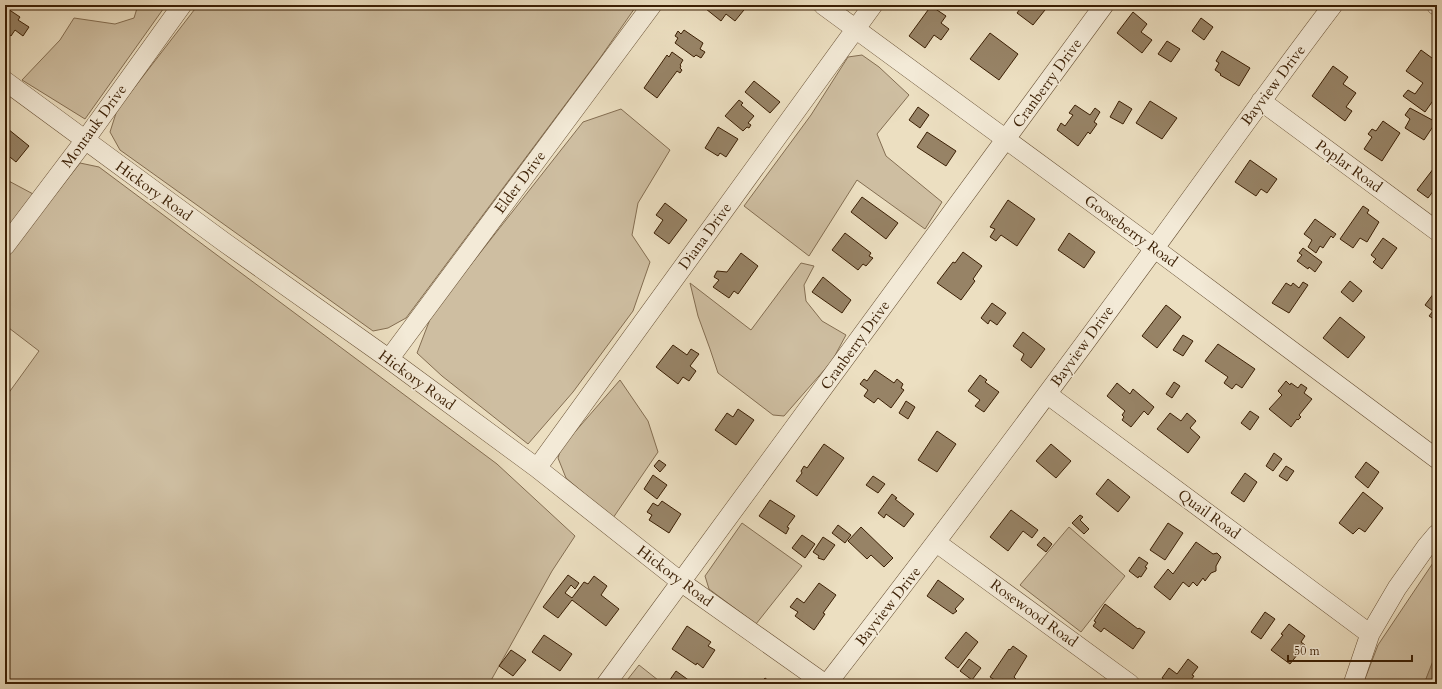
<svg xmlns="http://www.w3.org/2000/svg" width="1442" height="689" viewBox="0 0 1442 689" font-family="Cardo,serif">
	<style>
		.green { fill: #cebea1; stroke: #846e52 }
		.water { fill: #b09e81; stroke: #816b4f }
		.building { fill: #978366; stroke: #3b1f04 }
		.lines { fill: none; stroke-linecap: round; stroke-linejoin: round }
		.minor-casing { stroke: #674f33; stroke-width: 20 }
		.minor { stroke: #f3ead7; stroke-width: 19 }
		.labels { text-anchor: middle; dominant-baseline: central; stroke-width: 3.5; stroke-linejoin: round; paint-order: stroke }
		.street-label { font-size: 15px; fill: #3b1f04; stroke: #f3ead7 }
	</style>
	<rect width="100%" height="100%" fill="#ecdfc1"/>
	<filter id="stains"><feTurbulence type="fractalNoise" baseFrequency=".005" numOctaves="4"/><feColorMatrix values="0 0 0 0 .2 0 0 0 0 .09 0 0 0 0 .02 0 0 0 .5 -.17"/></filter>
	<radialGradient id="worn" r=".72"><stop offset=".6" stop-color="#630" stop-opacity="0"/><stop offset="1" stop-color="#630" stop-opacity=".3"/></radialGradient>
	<path class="green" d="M138,5H166L85,119L22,80L60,40L74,18L115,24L134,18Z
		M198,5H637L600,58L406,318L388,328L373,331L120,150L110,132L117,110Z
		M862,55L879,67L909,95L877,134L886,156L942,202L925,229L857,180L809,256L744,206L811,115L848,57Z
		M621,109L670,150L638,203L632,235L650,262L633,311L573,392L528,444L442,376L417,353L432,314L583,122Z
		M80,163L99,167L497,464L575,536L552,571L489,684H5V398L39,351L5,325V259Z
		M5,179L35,195L5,234Z
		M801,263L814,266L804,285L806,301L822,321L846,335L832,361L784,416L773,415L718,373L710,349L698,316L690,283L751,330Z
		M620,380L648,421L658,452L613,518L566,478L558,458L561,448Z
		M742,523L802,566L756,624L709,589L705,576Z
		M1069,527L1125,576L1081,632L1020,585Z
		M1437,557V653L1424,684H1363L1378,645Z
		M639,665L663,684H624Z"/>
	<path class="water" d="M1436,653L1437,684H1424Z"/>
	<path class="building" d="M709,5H748L735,21L726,14L721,21L706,9Z
		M1023,5H1049L1033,25L1017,13Z
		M931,6L946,16L941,23L949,29L941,40L934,35L925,48L909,36Z
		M5,7L20,17L18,20L29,27L23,36L15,30L11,36L7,33L6,34H5Z
		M1133,12L1147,24L1141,32L1152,40L1142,53L1117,33Z
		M1201,18L1213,27L1204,40L1192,31Z
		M684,30L703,43L700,49L705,52L701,58L696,55L694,57L675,43L678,38L675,36L678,31L681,34Z
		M990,33L1018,54L999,80L970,59Z
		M1167,41L1180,49L1171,62L1158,54Z
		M1421,50L1432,58L1435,53L1437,54V95L1425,112L1403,96L1408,90L1415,94L1423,83L1406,71Z
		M1222,51L1250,68L1239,86L1220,75L1221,74L1215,70L1219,63L1216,61Z
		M672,52L683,60L680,65L681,66L680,68L682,70L680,73L677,71L657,98L644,88L667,55L669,57Z
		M1333,66L1348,77L1343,84L1356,93L1346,107L1352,111L1345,121L1312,96Z
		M754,81L780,102L770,113L745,92Z
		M739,100L743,103L741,105L754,116L748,123L751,125L749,128L747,127L743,131L725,116Z
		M1119,101L1132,109L1123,124L1110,117Z
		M1150,101L1177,118L1162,139L1136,123Z
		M1075,105L1090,115L1095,108L1100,112L1094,122L1097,124L1090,134L1088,132L1078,146L1057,130L1061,123L1065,126L1073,115L1069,113Z
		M918,107L929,115L920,128L909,120Z
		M1410,108L1436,122L1424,140L1405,128L1410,119L1405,115Z
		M1383,121L1400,133L1382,161L1364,149L1372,137L1368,134L1372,129L1376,131Z
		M718,127L738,139L726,157L720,153L718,156L705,148Z
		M8,129L29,146L16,162L5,153V133Z
		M927,132L956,151L946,166L917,147Z
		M1250,160L1277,179L1267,193L1261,189L1256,196L1235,182Z
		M1437,164V189L1435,191L1434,190L1428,198L1417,190Z
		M862,197L898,223L886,239L851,212Z
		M1008,200L1035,219L1017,246L1001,235L996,241L990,237L995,229L990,227Z
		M665,203L687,220L669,244L654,233L663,220L656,215Z
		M1363,206L1369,210L1367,213L1379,222L1367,242L1360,238L1353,248L1340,239Z
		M1315,219L1336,234L1333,238L1331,236L1323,248L1320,246L1316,253L1308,247L1312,240L1304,234Z
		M845,233L871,253L869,256L873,258L866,266L863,264L858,270L832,250Z
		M1069,233L1095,252L1084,268L1058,250Z
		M1383,238L1397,248L1382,269L1373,262L1376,259L1371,255Z
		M1303,248L1322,262L1315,272L1309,267L1308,269L1297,261L1302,255L1299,253Z
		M963,252L982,266L973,279L975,281L961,300L937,283L953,262L955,263Z
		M741,253L758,266L738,294L734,291L729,298L713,287L719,280L714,277L717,271L727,272Z
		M823,277L851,300L842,313L812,292Z
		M1350,281L1362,291L1353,302L1341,292Z
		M1303,282L1308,285L1289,313L1272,303L1286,283L1291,286L1293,283L1299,288Z
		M1437,289V321L1429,316L1433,311L1425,305Z
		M992,303L1006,313L997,325L990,320L988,324L981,318Z
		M1166,305L1181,317L1157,348L1142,336Z
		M1340,317L1365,337L1348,358L1323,338Z
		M1023,332L1045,349L1031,368L1021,360L1024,354L1013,346Z
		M1183,335L1193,341L1183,356L1173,350Z
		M1218,344L1255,369L1242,388L1236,384L1232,389L1224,383L1228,377L1205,361Z
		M673,345L687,355L691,349L699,354L690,366L696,371L689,381L683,377L678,384L656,367Z
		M875,370L894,383L897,379L903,384L901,388L904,390L891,408L878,398L874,403L864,396L868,390L860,384L864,379L867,381Z
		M980,375L987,380L985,382L999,392L984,412L975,406L980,400L968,391Z
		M1286,381L1290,385L1291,383L1298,388L1301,384L1307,388L1304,393L1312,399L1299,415L1301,417L1298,420L1297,419L1291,427L1269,409L1282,395L1278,391Z
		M1174,382L1180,386L1172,398L1166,394Z
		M1117,383L1130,394L1133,389L1154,407L1148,415L1144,411L1131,427L1122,420L1124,417L1122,415L1125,411L1107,396Z
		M906,401L915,407L908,419L899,413Z
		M738,409L754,420L736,445L715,430L727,413L733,417Z
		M1250,411L1259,417L1250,430L1241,423Z
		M1170,413L1181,421L1187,413L1196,421L1190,428L1200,437L1188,453L1157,429Z
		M937,431L956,444L937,472L918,460Z
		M824,444L844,458L817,496L796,481L802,473L801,471L804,466L807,468Z
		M1051,444L1071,461L1056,478L1036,461Z
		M1274,453L1282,459L1273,471L1266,466Z
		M659,460L666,465L660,472L654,466Z
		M1366,462L1379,472L1368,488L1355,477Z
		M1286,466L1294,471L1287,481L1279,476Z
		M1245,473L1257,482L1244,502L1231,493Z
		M653,475L667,485L657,499L644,489Z
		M873,476L885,484L878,493L866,485Z
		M1108,479L1130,497L1118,512L1096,494Z
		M1363,492L1383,508L1365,532L1359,528L1353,534L1339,523Z
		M892,494L897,498L895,499L914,514L904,527L886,514L884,518L878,513Z
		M770,500L795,516L787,527L789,528L786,534L759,516Z
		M662,501L681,514L669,533L649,520L652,515L647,512L653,503L658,506Z
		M1011,510L1038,530L1032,538L1023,531L1008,551L990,537Z
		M1080,515L1083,517L1080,520L1089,529L1084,534L1072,523Z
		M1168,523L1183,533L1165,560L1150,550Z
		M838,525L851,535L845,543L832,533Z
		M861,527L893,558L884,567L871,555L867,559L848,541Z
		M802,535L815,544L805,558L792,548Z
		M823,537L835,545L824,560L818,558L819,556L813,552Z
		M1044,537L1052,544L1046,552L1037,545Z
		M1196,542L1213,554L1217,553L1221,557L1216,566V571L1211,573L1205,581L1203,578L1197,586L1193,582L1189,587L1183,582L1170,600L1154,587L1168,569L1173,574Z
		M1139,557L1148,563L1145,567L1147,568L1141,577L1139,576L1138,578L1129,571Z
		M568,575L579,583L575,589L571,585L565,593L572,598L584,582L588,584L594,576L607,586L601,595L619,609L606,626L572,600L558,618L543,607Z
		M938,580L964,599L955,609L957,611L953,614L927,596Z
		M819,583L836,595L823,613L825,614L814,630L795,616L798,612L790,607L797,598L804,603Z
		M1105,604L1138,629L1139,628L1145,632L1133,649L1104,628L1101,632L1093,626L1096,622L1094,621Z
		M1265,612L1275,619L1261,639L1251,632Z
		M1289,624L1305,636L1301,642L1305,645L1290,664L1271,650L1283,635L1281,634Z
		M687,626L711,642L708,646L715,650L703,668L697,663L696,665L672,649Z
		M966,632L978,642L958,668L945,658Z
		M544,635L572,654L560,671L532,652Z
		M1013,646L1027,656L1014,677L1017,680L1015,684H1001L990,677L1009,649L1010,650Z
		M511,650L526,660L513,676L499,666Z
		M969,659L981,668L972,680L960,671Z
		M1188,659L1198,667L1192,675L1194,676L1188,684H1169L1170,683L1162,678L1169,668L1177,674Z
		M676,671L694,684H674L669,681Z
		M765,678L773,684H760Z"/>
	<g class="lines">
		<g class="minor-casing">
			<path id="minor" d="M823,5L1154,248L1437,459
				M1436,5L1437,6
				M5,81L224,242L389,359L537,468L681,582L825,684
				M1261,101L1437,231
				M5,246L85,140L182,5
				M389,359L652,5
				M1047,394L1370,634
				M537,468L873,5
				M937,543L1130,684
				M606,684L1104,5
				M827,684C938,541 1047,395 1154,249C1214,167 1272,85 1333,5
				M1353,684L1370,634L1397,588L1426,547L1437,534"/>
		</g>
		<use href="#minor" class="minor"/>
	</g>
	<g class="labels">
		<g class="street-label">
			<text transform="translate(1047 83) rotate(-54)">Cranberry Drive</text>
			<text transform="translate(1273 85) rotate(-53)">Bayview Drive</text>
			<text transform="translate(94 126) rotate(-54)">Montauk Drive</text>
			<text transform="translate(1349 166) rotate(36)">Poplar Road</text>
			<text transform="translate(520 182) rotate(-53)">Elder Drive</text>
			<text transform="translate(154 191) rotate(36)">Hickory Road</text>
			<text transform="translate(1131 231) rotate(36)">Gooseberry Road</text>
			<text transform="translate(705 236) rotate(-54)">Diana Drive</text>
			<text transform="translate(855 345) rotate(-54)">Cranberry Drive</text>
			<text transform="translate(1082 346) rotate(-54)">Bayview Drive</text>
			<text transform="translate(417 380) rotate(36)">Hickory Road</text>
			<text transform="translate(1209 514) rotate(36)">Quail Road</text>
			<text transform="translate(675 576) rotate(37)">Hickory Road</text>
			<text transform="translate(888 606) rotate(-52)">Bayview Drive</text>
			<text transform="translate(1034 613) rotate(36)">Rosewood Road</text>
		</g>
	</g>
	<rect width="1442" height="689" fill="none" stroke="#ecdfc1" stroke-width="20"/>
	<rect x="6" y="6" width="1430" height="677" fill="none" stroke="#3b1f04" stroke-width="2"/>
	<rect x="10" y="10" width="1422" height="669" fill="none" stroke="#3b1f04"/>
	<path d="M1288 655v6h124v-6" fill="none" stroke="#3b1f04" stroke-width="2"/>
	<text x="1294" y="655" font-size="12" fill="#3b1f04" stroke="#f3ead7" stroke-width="3" paint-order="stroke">50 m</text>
	<rect width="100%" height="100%" filter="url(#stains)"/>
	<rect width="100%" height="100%" fill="url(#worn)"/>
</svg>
